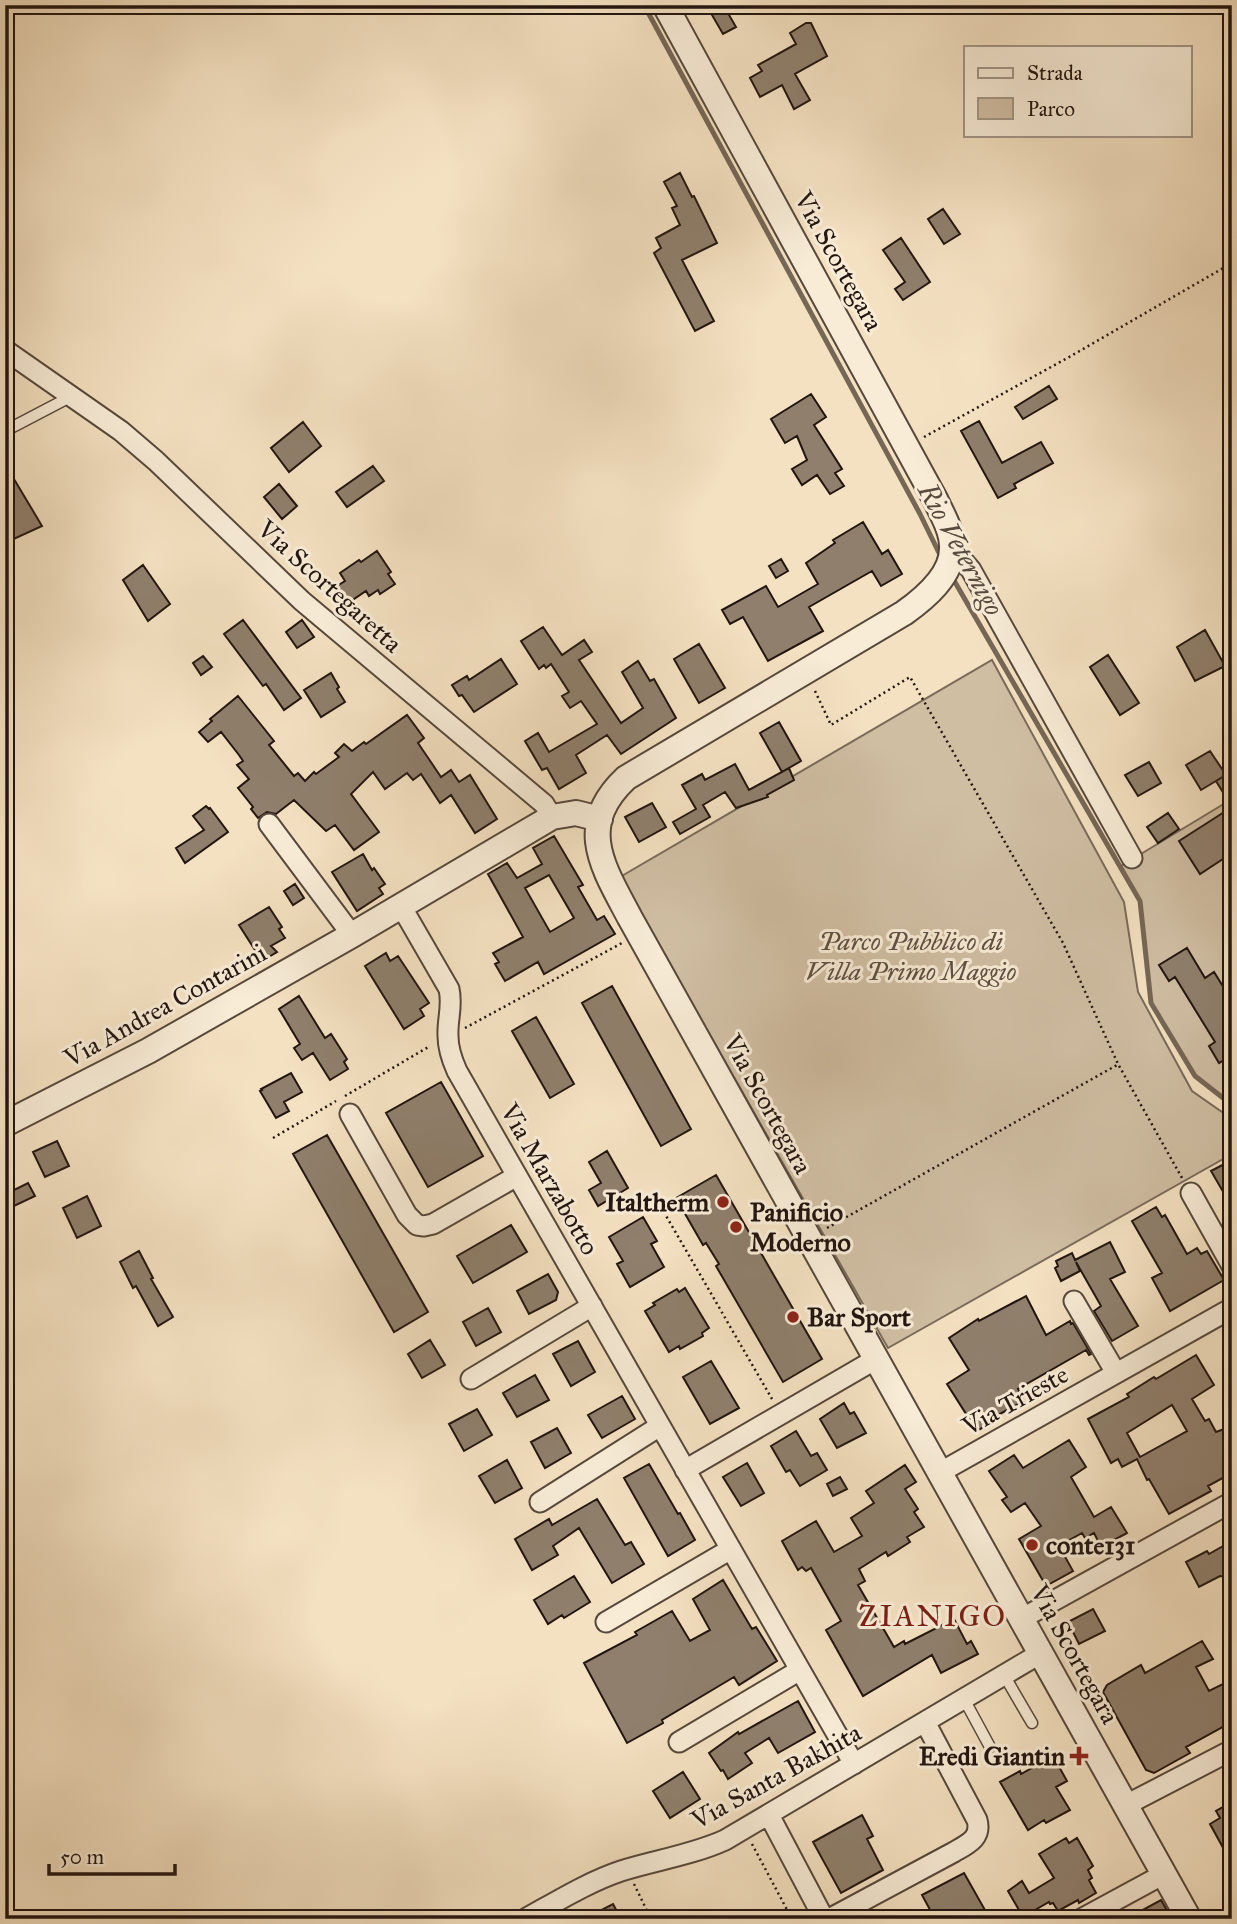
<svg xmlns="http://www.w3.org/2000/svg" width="1237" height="1924" viewBox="0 0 1237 1924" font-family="'IM FELL Great Primer',serif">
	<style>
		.green { fill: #d0bea3; stroke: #796a5a; stroke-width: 2 }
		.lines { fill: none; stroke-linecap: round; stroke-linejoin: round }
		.stream { stroke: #756656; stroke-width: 5 }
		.building { fill: #8f7f6c; stroke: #221510; stroke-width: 2; fill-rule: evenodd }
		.service-casing { stroke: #56483c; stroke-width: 13 }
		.minor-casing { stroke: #56483c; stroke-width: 23 }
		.tertiary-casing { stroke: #56483c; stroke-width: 28 }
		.path { stroke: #221510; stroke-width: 2.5; stroke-dasharray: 2 3.5; stroke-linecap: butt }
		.service { stroke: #f8ecd7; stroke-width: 10 }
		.minor { stroke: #f8ecd7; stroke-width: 19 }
		.tertiary { stroke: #f8ecd7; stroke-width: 24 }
		.poi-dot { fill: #8f2418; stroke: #f8ecd7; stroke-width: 2.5 }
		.labels { text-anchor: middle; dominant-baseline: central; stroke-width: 6; stroke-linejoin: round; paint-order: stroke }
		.street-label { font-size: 26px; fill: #221510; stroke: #f8ecd7 }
		.park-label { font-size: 26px; font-style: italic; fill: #5f5043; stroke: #f8ecd7 }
		.poi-label { font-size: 26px; font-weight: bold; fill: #221510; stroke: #f8ecd7; text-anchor: start }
		.water-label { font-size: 28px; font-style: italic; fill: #5a4b3f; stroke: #f8ecd7 }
		.quarter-label { font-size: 30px; letter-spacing: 2px; fill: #7a1f14; stroke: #f8ecd7 }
	</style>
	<rect width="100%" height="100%" fill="#f4e1c1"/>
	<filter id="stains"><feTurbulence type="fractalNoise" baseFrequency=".00286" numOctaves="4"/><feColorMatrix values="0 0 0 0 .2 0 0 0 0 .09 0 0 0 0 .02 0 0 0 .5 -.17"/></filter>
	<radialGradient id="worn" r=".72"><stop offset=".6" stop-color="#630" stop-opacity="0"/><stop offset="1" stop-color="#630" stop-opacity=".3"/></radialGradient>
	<path class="green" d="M992,660L1124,902L1138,992L1192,1091L1232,1119V1154L888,1348L620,877Z
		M1232,799V1105L1195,1076L1151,1003L1140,901L1121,866Z"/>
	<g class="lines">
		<path class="stream" d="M644,5L920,514L942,559
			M952,577L1140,901L1151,1003L1195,1076L1232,1105"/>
	</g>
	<path class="building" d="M725,8L736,27L723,34L712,15Z
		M806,23H811L827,56L795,74L810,100L794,109L782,85L760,97L750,78L762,71L758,65L796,44L790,33Z
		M680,173L692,197L694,196L717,243L682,260L714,321L695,331L654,253L661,248L656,238L680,225L672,208L677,206L664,182Z
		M943,209L960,234L944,244L928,219Z
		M901,238L930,282L903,300L895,289L905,282L883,250Z
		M1049,386L1057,399L1023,419L1015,407Z
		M811,394L826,417L814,425L842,469L835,473L844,486L830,494L817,475L802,485L792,469L807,460L797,436L785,443L771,419Z
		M979,421L1002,463L1041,442L1053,463L1014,484L1016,488L998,498L961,431Z
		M303,422L321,446L289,472L271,448Z
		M5,464L42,526L5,543Z
		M373,466L384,481L347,507L336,492Z
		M279,484L297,506L282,519L264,497Z
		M863,522L882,554L888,550L902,574L881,586L872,571L809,607L823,631L768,661L743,617L730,624L722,610L766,586L778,607L818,584L806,563L835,543L833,540Z
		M377,551L391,572L388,574L395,584L380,594L378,590L369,596L366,591L348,603L337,586L345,581L340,573L359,560L361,562Z
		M781,559L788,571L776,578L769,566Z
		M143,565L170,604L148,621L123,580Z
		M243,620L301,698L284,710L266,684L263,686L224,634Z
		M302,620L314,637L297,648L286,632Z
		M543,627L562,655L584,640L592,652L579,660L621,723L643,708L622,672L638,661L650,681L654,679L676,718L621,754L607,735L576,755L586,773L559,789L547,768L542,770L525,741L538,733L549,752L597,724L581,701L570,708L562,696L569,692L551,664L546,668L544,665L539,669L521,641Z
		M1205,630L1225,666L1195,681L1177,647Z
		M699,644L725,688L699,703L674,659Z
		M1108,655L1139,703L1120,715L1090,667Z
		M203,656L212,667L201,675L193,663Z
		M501,659L517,684L474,712L462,695L459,696L452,685L467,676L469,680Z
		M331,673L339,687L337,689L345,702L321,717L304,690Z
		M238,696L274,741L269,745L294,776L298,773L305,781L314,772L316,774L339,757L335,753L344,744L352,751L364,742L366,744L407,715L424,738L418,743L441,777L451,770L459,782L470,775L497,819L475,833L451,795L440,803L421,774L413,780L407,773L385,789L373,772L351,794L379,832L354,850L335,825L326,831L294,800L276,814L267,812L258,818L251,809L253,807L238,788L249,779L237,765L243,761L239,755L221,732L208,742L199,732L212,721L210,719Z
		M779,722L801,761L782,772L760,733Z
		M1210,751L1226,775L1201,790L1186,765Z
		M1149,762L1161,783L1138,796L1125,775Z
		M735,764L749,790L789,768L794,780L767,795L768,797L736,808L725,792L703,805L710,817L680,834L673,822L696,809L682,785L702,774L705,780Z
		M1232,771V853L1200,874L1179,841L1232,807L1216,781Z
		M652,803L666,827L639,842L625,817Z
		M206,806L209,809L210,808L228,832L185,863L176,848L204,830L193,816Z
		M1168,813L1179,829L1158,843L1147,827Z
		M554,836L583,885L578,887L597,920L604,916L615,934L544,974L538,962L505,981L495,964L499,962L493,953L523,937L488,874L507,863L517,878L542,864L533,848ZM549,875L574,918L550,932L525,888Z
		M363,854L372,870L374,868L385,884L379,888L383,894L357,911L332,872Z
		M295,884L304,898L293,905L284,891Z
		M269,907L282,927L279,929L285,938L271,946L277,952L262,961L239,925Z
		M1187,948L1205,978L1214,972L1232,1001V1055L1219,1063L1209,1046L1215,1042L1175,977L1169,981L1159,965Z
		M386,953L390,961L398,956L429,1003L420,1009L424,1016L404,1029L365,966Z
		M612,986L691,1129L661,1146L582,1003Z
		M299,996L325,1038L331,1034L347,1059L344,1062L348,1069L330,1080L313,1053L302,1060L294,1048L300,1044L279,1009Z
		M536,1017L574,1084L550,1098L512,1031Z
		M291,1073L302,1092L284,1102L289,1111L276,1118L260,1091L262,1090L261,1089Z
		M441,1082L483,1156L428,1187L386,1113Z
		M327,1135L428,1312L394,1332L293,1154Z
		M57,1141L69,1166L45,1177L33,1152Z
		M607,1151L628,1188L598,1206L589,1190L601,1183L589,1162Z
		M1232,1160V1207L1211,1171Z
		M716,1175L822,1359L783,1382L716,1266L719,1264L706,1243L703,1245L676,1198Z
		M28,1183L35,1196L14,1206L8,1193Z
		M87,1196L101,1226L77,1238L63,1208Z
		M1156,1207L1162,1217L1165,1215L1187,1254L1197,1248L1201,1254L1207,1251L1224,1280L1170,1311L1152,1278L1162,1273L1132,1221Z
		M643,1217L657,1241L651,1244L664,1267L630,1287L617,1264L623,1261L609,1237Z
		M511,1225L527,1252L473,1283L457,1256Z
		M1110,1242L1125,1272L1110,1279L1138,1326L1112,1341L1094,1311L1101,1306L1076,1262L1080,1271L1061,1281L1055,1268L1058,1266L1056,1261L1072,1253L1075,1260Z
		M139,1251L153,1278L151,1279L173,1317L158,1326L136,1286L133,1288L120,1262Z
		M548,1274L558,1292L556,1300L529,1314L517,1291Z
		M685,1288L709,1328L702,1333L703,1336L680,1349L679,1346L669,1352L645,1311L655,1305L653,1303L677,1289L679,1292Z
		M1026,1296L1046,1335L1070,1321L1071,1324L1073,1323L1091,1354L1089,1355L1086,1350L1018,1389L1024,1401L998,1415L999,1417L977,1431L947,1384L969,1370L949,1338L978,1319L979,1321Z
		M488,1308L501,1332L476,1346L463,1322Z
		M430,1340L445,1365L422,1378L408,1354Z
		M578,1341L595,1372L571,1386L553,1354Z
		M1196,1355L1214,1385L1192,1399L1205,1421L1209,1419L1216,1432L1224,1429L1232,1447V1473L1208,1486L1211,1491L1169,1514L1149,1479L1147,1480L1137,1459L1122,1467L1118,1459L1111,1463L1088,1419L1129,1397L1127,1394L1154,1377L1156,1379ZM1172,1405L1187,1431L1140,1457L1127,1433Z
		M711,1361L739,1408L710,1424L683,1377Z
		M535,1375L549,1400L517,1417L503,1393Z
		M622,1396L635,1419L602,1438L588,1415Z
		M844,1403L850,1414L854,1412L866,1433L837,1448L820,1419Z
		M477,1409L492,1435L464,1451L449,1424Z
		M557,1428L571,1453L545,1468L531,1442Z
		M796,1431L811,1456L817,1453L827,1470L800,1486L790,1470L786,1472L771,1446Z
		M1069,1440L1086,1467L1071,1477L1094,1517L1111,1507L1127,1533L1101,1547L1094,1533L1085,1538L1082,1533L1059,1546L1073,1571L1046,1586L1019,1539L1041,1526L1025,1503L1011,1512L1002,1500L1007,1497L989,1471L1014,1455L1023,1468Z
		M507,1460L522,1488L495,1503L479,1476Z
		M747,1463L764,1493L741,1506L723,1477Z
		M649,1464L678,1514L680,1513L695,1540L668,1556L624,1478Z
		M905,1465L916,1482L905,1489L918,1509L914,1512L924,1527L907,1537L910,1542L888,1556L886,1552L859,1569L865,1581L858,1585L894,1647L904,1641L905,1644L954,1619L967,1644L971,1641L978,1654L941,1673L932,1655L863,1696L826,1630L841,1621L811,1568L806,1571L802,1567L798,1570L782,1541L816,1521L834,1552L862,1536L851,1518L874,1503L866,1491Z
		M840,1477L847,1489L833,1496L827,1484Z
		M597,1499L625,1545L631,1542L644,1564L612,1583L579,1528L553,1546L558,1555L532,1570L515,1539L549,1519L552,1525Z
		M1232,1541V1578L1220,1576L1199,1587L1186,1562L1207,1551L1209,1554Z
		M574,1576L590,1602L564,1618L562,1615L548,1624L534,1600Z
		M723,1580L752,1629L756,1627L777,1661L739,1685L734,1677L662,1720L663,1723L627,1743L584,1663L637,1635L635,1632L672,1611L690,1641L710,1630L693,1599Z
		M1093,1609L1105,1631L1079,1644L1068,1622Z
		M1202,1641L1213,1659L1196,1667L1209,1691L1227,1682L1232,1689V1722L1186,1747L1190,1753L1154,1773L1146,1770L1103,1692L1107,1685L1141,1665L1145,1673Z
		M798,1701L815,1732L778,1753L769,1738L745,1753L752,1763L728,1779L723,1770L721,1771L709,1753L738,1732L739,1734Z
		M1053,1756L1067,1781L1056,1787L1070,1810L1046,1823L1044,1820L1028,1830L1000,1782L1020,1771L1021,1774Z
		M683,1772L700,1799L670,1818L653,1791Z
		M1232,1802V1864L1210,1824L1220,1818L1216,1811Z
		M862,1815L873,1836L867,1839L883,1870L841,1893L813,1842Z
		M1066,1838L1069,1843L1077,1838L1093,1866L1088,1870L1092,1878L1089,1880L1096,1893L1079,1903L1078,1900L1058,1911L1053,1903L1050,1904L1049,1902L1023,1917L1008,1891L1022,1881L1029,1893L1054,1878L1039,1854Z
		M964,1873L990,1919H935L922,1895Z
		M1161,1900L1172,1919H1126Z
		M613,1904L621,1919H584Z"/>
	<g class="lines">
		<g class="service-casing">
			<path id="service" d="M5,431L70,397
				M1004,1675L1032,1723
				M964,1699L990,1747"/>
		</g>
		<g class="minor-casing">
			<path id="minor" d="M5,350L121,431L156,461L302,601L544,804L552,817
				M953,549L971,570L1132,858
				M269,824L352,935
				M401,906L449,989C453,1006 447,1020 448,1036C448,1049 452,1060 457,1071L854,1764
				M350,1114L407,1215L417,1225L424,1226L433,1224L517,1176
				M1191,1193L1232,1266
				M1074,1301L1116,1373
				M471,1379L592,1306
				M685,1470L876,1359
				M939,1473L1232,1308
				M540,1502L660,1426
				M1021,1619L1232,1502
				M606,1622L731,1549
				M679,1742L800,1670
				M1126,1805L1232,1750
				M769,1815L824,1919
				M525,1919C556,1902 588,1882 621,1871C656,1860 692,1855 725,1840L1041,1653
				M829,1919L954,1852C968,1844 982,1838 977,1820L925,1722
				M1081,1919L1164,1874"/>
		</g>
		<g class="tertiary-casing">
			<path id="tertiary" d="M665,5L935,499C942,514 952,530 952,547C953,575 925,598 904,613L626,778C575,826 603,867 630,918L1189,1919
				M5,1124L148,1051L352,935L552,817L576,813L600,819"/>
		</g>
		<path class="path" d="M924,437L1071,356L1232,263
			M815,691L831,725L910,677L1063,943L1118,1064L1182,1178
			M465,1028L622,943
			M345,1096L430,1046
			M273,1138L336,1101
			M661,1207L772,1399
			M827,1228L1117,1065
			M752,1844L792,1919
			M634,1884L651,1919"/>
		<use href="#service" class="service"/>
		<use href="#minor" class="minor"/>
		<use href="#tertiary" class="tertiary"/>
	</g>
	<g class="poi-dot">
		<circle cx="723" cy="1202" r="7"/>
		<circle cx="736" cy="1227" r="7"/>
		<circle cx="793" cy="1317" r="7"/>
		<circle cx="1032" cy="1545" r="7"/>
		<path d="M1075.5 1745.5h7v7h7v7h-7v7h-7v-7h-7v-7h7z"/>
	</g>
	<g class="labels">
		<g class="street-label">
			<text transform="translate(839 261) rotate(61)">Via Scortegara</text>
			<text transform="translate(330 586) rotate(42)">Via Scortegaretta</text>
			<text transform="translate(165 1005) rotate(-29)">Via Andrea Contarini</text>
			<text transform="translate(768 1104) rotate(61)">Via Scortegara</text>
			<text transform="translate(550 1179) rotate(60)">Via Marzabotto</text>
			<text transform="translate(1015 1400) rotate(-29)">Via Trieste</text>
			<text transform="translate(1075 1654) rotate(61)">Via Scortegara</text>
			<text transform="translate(776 1776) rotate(-29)">Via Santa Bakhita</text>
		</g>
		<g class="park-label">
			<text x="911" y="941">Parco Pubblico di<tspan x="911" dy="30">Villa Primo Maggio</tspan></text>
		</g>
		<g class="poi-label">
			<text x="709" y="1202" text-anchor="end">Italtherm</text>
			<text x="750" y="1212">Panificio<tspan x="750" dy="30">Moderno</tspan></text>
			<text x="807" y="1317">Bar Sport</text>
			<text x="1046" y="1545">conte131</text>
			<text x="1065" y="1756" text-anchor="end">Eredi Giantin</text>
		</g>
		<g class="water-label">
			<text transform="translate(961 549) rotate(61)">Rio Veternigo</text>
		</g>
		<g class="quarter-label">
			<text x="933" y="1616">ZIANIGO</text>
		</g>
	</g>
	<rect width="1237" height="1924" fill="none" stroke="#f4e1c1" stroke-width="28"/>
	<rect x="7" y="7" width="1223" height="1910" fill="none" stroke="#221510" stroke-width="3.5"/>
	<rect x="14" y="14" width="1209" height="1896" fill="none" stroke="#221510" stroke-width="2"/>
	<rect x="964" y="46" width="228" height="91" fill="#f8ecd7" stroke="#a29687" stroke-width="2"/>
	<rect x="978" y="68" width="35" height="10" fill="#f8ecd7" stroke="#a29687" stroke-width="2"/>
	<text x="1027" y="80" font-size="21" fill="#221510">Strada</text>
	<rect x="978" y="98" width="35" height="21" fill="#d0bea3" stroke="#a29687" stroke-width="2"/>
	<text x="1027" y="116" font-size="21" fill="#221510">Parco</text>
	<path d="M49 1864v10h126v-10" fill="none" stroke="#221510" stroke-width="3.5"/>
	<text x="60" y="1864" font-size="21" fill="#221510" stroke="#f8ecd7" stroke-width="5" paint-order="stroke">50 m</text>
	<rect width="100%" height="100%" filter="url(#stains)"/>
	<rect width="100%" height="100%" fill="url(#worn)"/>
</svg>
